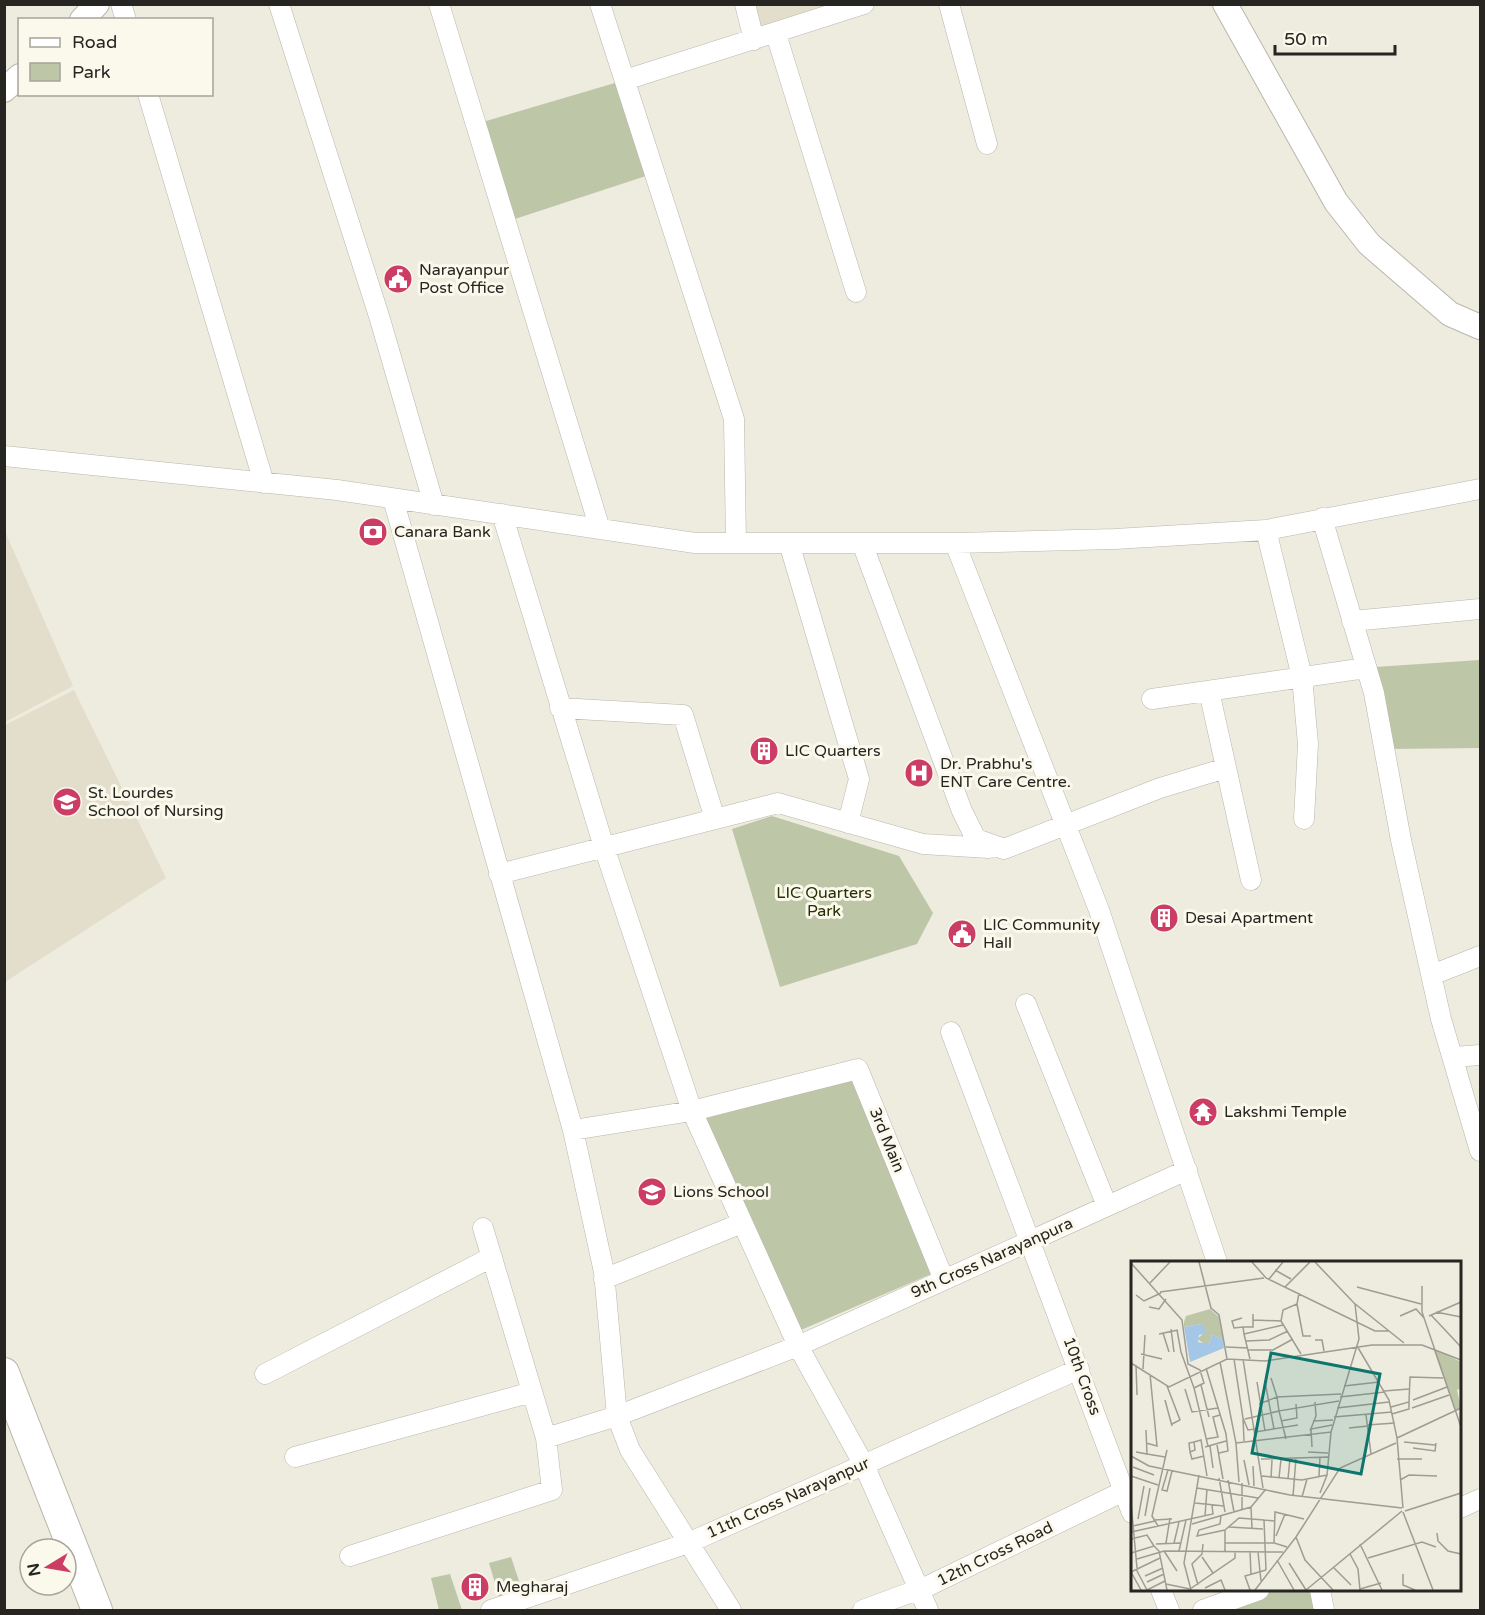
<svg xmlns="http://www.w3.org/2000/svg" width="1485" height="1615" viewBox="0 0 1485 1615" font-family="'Varela Round',sans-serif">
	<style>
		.built { fill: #e3decb }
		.green { fill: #bdc7a7 }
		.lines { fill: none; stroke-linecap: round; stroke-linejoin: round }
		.minor-casing { stroke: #b9b6ab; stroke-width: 21 }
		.tertiary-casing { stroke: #b9b6ab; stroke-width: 26 }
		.primary-casing { stroke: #b9b6ab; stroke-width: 32 }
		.minor { stroke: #fff; stroke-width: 20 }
		.tertiary { stroke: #fff; stroke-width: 24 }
		.primary { stroke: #fff; stroke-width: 30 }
		.labels { text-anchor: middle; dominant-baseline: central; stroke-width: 6; stroke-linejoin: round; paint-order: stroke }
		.poi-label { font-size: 16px; fill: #262521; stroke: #fbf8ec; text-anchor: start }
		.park-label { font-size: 16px; fill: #263000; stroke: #fbf8ec }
		.street-label { font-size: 16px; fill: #262521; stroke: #fbf8ec }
		.inset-road { fill: none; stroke: #9e9c93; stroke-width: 1.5 }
		.view { fill: #0f766e; fill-opacity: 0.15; stroke: #0f766e; stroke-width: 3 }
		.inset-edge { fill: none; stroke: #262521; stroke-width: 3 }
	</style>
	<rect width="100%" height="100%" fill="#eeebdf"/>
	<path class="built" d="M745,5H864L754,40Z
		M4,529L73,686L5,722H4Z
		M74,690L166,878L5,982V725Z"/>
	<path class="green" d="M625,80L655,173L506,222L476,124Z
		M1480,660V748L1389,749L1375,667Z
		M772,816L899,856L933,913L917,944L780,987L732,829Z
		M852,1080L931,1274L801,1330L703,1119Z
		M511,1557L523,1593L500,1600L489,1563Z
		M450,1574L462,1610H439L431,1578Z
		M1259,1590H1320L1324,1610H1203Z"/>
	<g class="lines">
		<g class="minor-casing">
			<path id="minor" d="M121,4L126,20
				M279,4L379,316L434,505
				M439,4L600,529
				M600,4L734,419L736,543
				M745,4L754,40
				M949,4L987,144
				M776,34L856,292
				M625,80L864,4
				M148,94L264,483
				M4,456L337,490L695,543H955
				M502,514L604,847L692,1111L798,1346L617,1416L630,1450L731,1610
				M1322,518L1374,693L1401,840L1441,1019L1480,1151
				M1266,530L1302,677L1308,744L1304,819
				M789,543L859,779L848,823
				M862,543L962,811L976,839L1004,849L1160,788L1226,768
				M1352,621L1480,609
				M1209,691L1251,880
				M1152,699L1366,668
				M560,708L683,715L715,819
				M499,874L778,803L923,844L989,848
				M1432,975L1480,956
				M1026,1004L1107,1206
				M951,1032L1132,1513
				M1453,1057L1480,1055
				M573,1130L692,1111L858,1069L944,1280
				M483,1228L546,1438
				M1217,1262L1099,910L955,543L1115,539L1266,530L1480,489
				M604,1279L742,1223
				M265,1374L492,1257
				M295,1457L532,1392
				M1460,1508L1480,1499
				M350,1556L552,1490L546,1438L617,1416L604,1272L573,1130L393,499
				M1161,1590L1169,1610
				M1320,1590L1324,1610
				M491,1610L688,1543L1079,1369
				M863,1610L928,1586L1124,1491
				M928,1610L864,1465L798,1346L1187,1170
				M1203,1610L1259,1590"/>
		</g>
		<g class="tertiary-casing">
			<path id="tertiary" d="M1225,4L1336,202L1369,244L1450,314L1480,327
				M82,20L97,4
				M4,90L20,76"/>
		</g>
		<g class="primary-casing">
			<path id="primary" d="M4,1373L97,1610"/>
		</g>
		<use href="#minor" class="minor"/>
		<use href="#tertiary" class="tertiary"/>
		<use href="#primary" class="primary"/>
	</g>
	<defs>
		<g id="civic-disc" transform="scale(1.5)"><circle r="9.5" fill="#cc3d65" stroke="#fbf8ec"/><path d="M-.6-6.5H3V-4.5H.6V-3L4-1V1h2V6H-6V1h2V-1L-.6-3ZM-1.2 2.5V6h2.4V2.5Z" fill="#fff"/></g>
		<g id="bank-disc" transform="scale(1.5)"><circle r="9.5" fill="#cc3d65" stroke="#fbf8ec"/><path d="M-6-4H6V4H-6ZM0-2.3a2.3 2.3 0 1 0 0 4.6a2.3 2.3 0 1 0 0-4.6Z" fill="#fff"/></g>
		<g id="building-disc" transform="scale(1.5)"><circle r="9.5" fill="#cc3d65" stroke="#fbf8ec"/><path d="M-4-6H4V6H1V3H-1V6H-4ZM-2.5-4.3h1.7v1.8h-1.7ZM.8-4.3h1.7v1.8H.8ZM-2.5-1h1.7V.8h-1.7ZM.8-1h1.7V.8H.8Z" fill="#fff"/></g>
		<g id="hospital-disc" transform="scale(1.5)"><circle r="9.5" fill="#cc3d65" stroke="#fbf8ec"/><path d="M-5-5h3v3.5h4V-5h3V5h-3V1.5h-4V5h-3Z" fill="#fff"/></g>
		<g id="university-disc" transform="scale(1.5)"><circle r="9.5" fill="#cc3d65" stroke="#fbf8ec"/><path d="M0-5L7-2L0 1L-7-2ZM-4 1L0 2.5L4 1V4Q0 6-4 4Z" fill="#fff"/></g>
		<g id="temple-disc" transform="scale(1.5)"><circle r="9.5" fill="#cc3d65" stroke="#fbf8ec"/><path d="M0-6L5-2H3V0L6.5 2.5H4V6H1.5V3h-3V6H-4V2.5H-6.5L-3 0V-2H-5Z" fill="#fff"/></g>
		<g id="school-disc" transform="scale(1.5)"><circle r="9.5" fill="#cc3d65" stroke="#fbf8ec"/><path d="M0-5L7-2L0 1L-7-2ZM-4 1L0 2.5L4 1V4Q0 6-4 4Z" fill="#fff"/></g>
	</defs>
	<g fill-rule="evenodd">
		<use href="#civic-disc" x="398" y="279"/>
		<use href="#bank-disc" x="373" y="532"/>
		<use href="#building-disc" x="764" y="751"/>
		<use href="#hospital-disc" x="919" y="773"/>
		<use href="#university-disc" x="67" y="802"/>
		<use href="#building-disc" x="1164" y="918"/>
		<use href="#civic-disc" x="962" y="934"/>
		<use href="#temple-disc" x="1203" y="1112"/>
		<use href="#school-disc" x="652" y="1192"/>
		<use href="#building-disc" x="475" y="1587"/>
	</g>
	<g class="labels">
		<g class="poi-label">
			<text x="419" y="270">Narayanpur<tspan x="419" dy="18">Post Office</tspan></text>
			<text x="394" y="532">Canara Bank</text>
			<text x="785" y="751">LIC Quarters</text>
			<text x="940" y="764">Dr. Prabhu's<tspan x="940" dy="18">ENT Care Centre.</tspan></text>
			<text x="88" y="793">St. Lourdes<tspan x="88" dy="18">School of Nursing</tspan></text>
			<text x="1185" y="918">Desai Apartment</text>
			<text x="983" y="925">LIC Community<tspan x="983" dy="18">Hall</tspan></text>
			<text x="1224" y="1112">Lakshmi Temple</text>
			<text x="673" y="1192">Lions School</text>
			<text x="496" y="1587">Megharaj</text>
		</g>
		<g class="park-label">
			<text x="824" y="893">LIC Quarters<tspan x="824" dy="18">Park</tspan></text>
		</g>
		<g class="street-label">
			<text transform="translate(887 1140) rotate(68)">3rd Main</text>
			<text transform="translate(992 1258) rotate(-24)">9th Cross Narayanpura</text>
			<text transform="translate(1082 1376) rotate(70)">10th Cross</text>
			<text transform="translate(788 1498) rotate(-24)">11th Cross Narayanpur</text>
			<text transform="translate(995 1554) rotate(-26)">12th Cross Road</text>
		</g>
	</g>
	<g transform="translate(1131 1261)">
		<rect width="330" height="330" fill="#eeebdf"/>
		<path d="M79,48L88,56L92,78L81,74L78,83H74L66,78L72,73L71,63L53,66V61L55,55ZM302,87L330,101V127L326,129L330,147L324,150Z" fill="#bdc7a7"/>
		<path d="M71,63L76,72L68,74L67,81L78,83L81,74L92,78L93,87L59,101L53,66Z" fill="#a4c7e7"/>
		<path class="inset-road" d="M68,1L80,47L88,54L96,98M121,1L135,17L244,70H258M184,1L223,42L273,82M0,2L51,59L57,103L69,109L73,122L63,127L77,185M144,9L160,18M138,18L152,1M19,22L39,1M291,25V51L330,166M154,26L179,1M226,26L290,43M29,31L133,17M168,32L166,43L152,49L150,60L170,93M5,34L13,40L30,32M166,43L172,75H180M18,46L28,48L35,38M305,51L330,56M300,54L330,86M269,55L285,48L293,57M298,55L330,41M111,57L101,60L103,67L112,66M122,59L150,60M40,68L43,91M46,69L50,91L63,127M32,72L38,91M28,73L47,69M113,73L112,66H122V53M184,79H191L193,90M115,80L138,79L157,70M226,85L258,139L266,177L272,247M95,86L117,87M117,89H142L162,78M10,93L31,98M103,98L112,157L117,169L124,168M112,98L132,227M119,98L113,73L152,64M89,101L105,182L108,221M0,102L38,126L96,98L134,100L241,84H291L330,99M5,104L6,134M75,107L95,173L97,190L88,192M12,108L14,74M140,117L146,136L210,133M126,121L134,170M134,121L143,168M70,124L78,156M36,125L49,159L41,163M213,125L248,121M54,128L61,151L87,147M253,130L278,128M209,136L254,131M34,139L41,165M282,139L316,126M128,143L146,136L148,150L208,140M260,146L278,141L279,116L312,117M206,147L258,141M281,147L318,134M261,153L278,148V141M235,154L240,193M203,156L261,151M112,157L113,180M114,158L148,150L155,178M150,160L166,157L165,143M182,160L202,159M236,164L264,162M218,167L237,165M179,170L185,155L184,141M124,171L167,164M200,171L228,78L224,43M266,177L330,147M75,178L87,176L82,156L89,154M63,181L64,189L59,191L58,182L63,181L70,179L76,215M273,181L304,184M15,182L26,185L19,113M105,182L200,171L196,214L189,232M86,184L92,218M79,185L82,207M74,186L95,180M181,186L180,168L201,164M282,187L304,190L305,182M5,191L16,193L15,169M59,191L61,198L73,195M177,191L197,192M16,193L34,196M0,195L18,205L159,234L271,247M130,198L197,196M266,198H291M113,199L118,224M122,205L123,225M2,206L23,214M37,209L31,229L36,230L41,210M0,215L27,224M131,215L171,219L196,214M188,215L189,196M88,217L94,251M140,217L141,199M148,217L150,198M157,218L159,197M97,219L103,251M269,219L278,214L306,215M66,227L127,237M162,235L165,197M171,236L176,218M0,242L6,307M64,242L93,245M120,246L121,268M111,248V222M274,250L330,232M272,251L302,329M90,254L89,263L68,269L66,275L94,269M14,255L19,227M74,255L76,228M7,258L13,225M23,259L41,258M61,263L120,246L135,228M2,265L24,260M27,265L21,255L36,189M98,266L132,268M0,271L82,253L81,244M306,272L307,280L317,290L330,293M145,275L154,253M165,276L174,299L202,329M0,278L16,274L23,285M35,282L39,257M43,282L48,261M94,282H143M25,283L49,282M229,283L251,329M156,286L143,282L144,251L173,258M33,290L46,310M48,290L55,259M94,290V269L108,257L133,259M119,290L120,314M127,291L130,320M0,292L23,285L28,290L36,329M219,293L227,308L229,329M71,296L82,312M237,297L291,281L305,286M6,298L33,290L152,291M146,299L163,329M158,302L175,329M203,307L220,324M5,308L16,329L34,320M135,309L133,259L143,260M0,311L29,297M0,311L10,329M272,313V324L284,329M14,315L32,307M16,321L33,313M35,323L59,328L104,297V290M67,324L61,303L71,293L72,283M74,327L90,319L94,329M229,328L250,322M60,329L53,302L68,214M119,329L114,315L135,309M124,329L165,276L209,207L265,182M175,329L271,250"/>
		<path class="view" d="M140,92L249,113L230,213L121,192Z"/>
		<rect width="330" height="330" class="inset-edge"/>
	</g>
	<rect width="1485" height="1615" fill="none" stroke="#262521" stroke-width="12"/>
	<rect x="18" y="18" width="195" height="78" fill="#fbf8ec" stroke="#a6a49b" stroke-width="1.5"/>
	<rect x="30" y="38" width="30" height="9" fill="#ffffff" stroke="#a6a49b" stroke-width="1.5"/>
	<text x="72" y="48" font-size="18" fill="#262521">Road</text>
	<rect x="30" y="63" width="30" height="18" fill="#bdc7a7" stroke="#a6a49b" stroke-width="1.5"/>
	<text x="72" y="78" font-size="18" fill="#262521">Park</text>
	<g transform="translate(48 1567) rotate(259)"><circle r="28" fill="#fbf8ec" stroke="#a6a49b" stroke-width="1.5"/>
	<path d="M0-4.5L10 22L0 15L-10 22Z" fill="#cc3d65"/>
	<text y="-9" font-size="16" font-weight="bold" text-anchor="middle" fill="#262521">N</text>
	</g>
	<path d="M1275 45v9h120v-9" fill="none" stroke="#262521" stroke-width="3"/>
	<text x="1284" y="45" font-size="18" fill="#262521" stroke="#fbf8ec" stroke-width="4.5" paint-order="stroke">50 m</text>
</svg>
